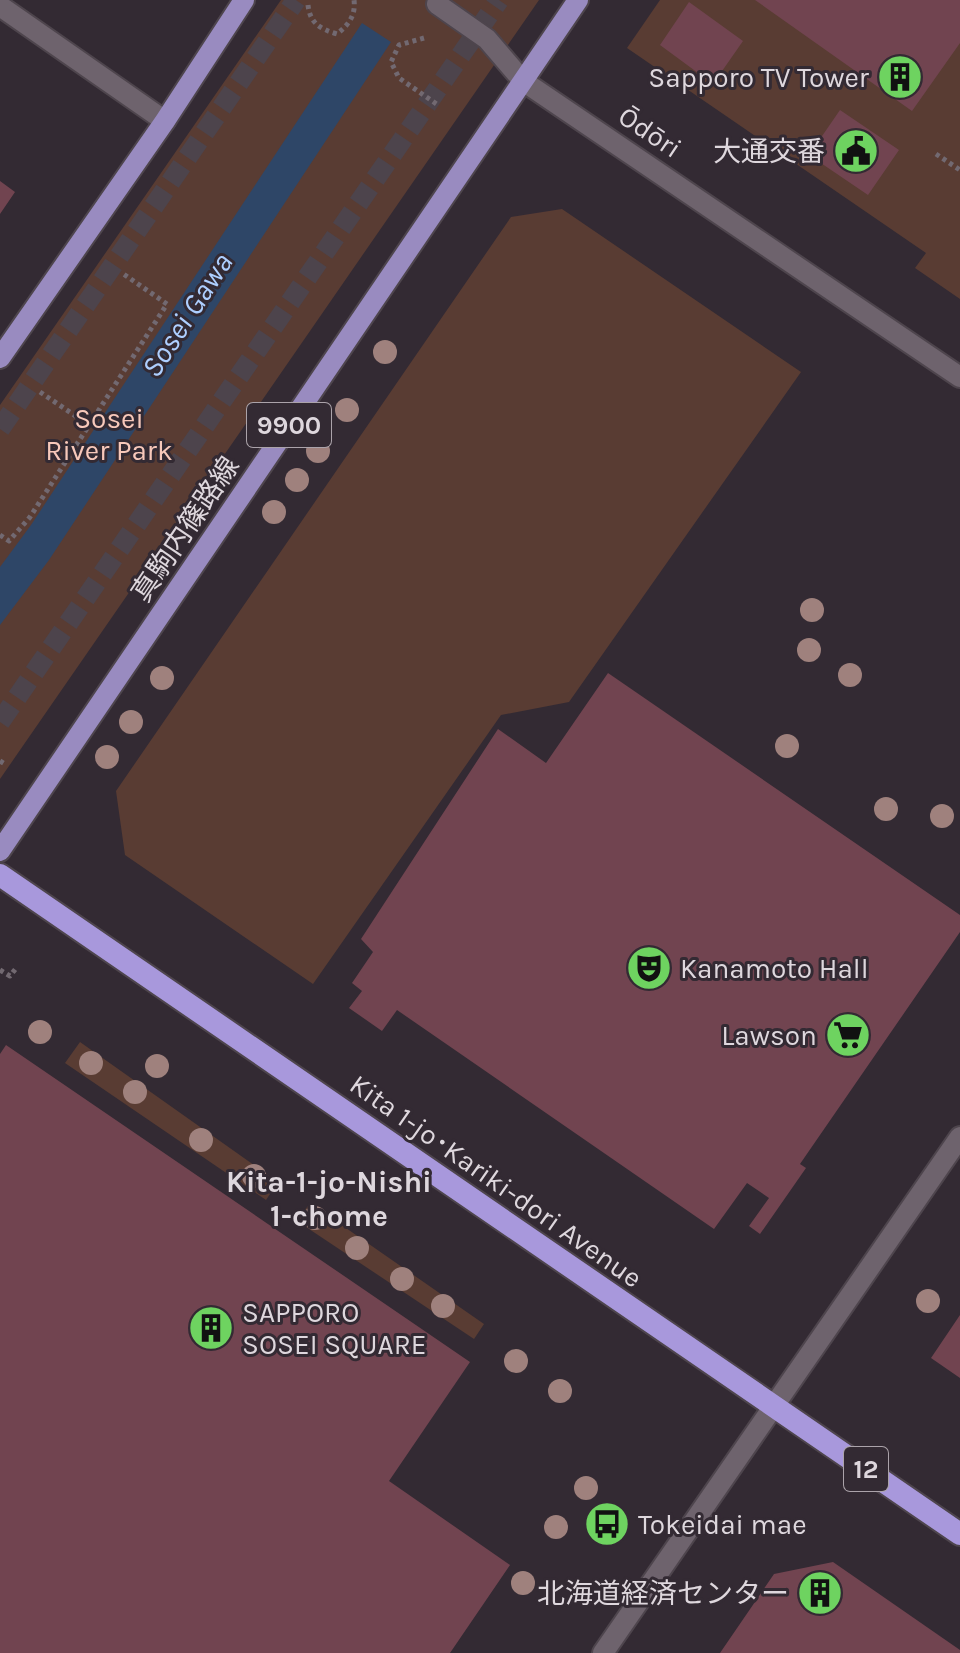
<svg xmlns="http://www.w3.org/2000/svg" width="960" height="1653" viewBox="0 0 960 1653" font-family="Karla,'Noto Sans JP',sans-serif">
	<style>
		.green { fill: #593c33 }
		.water { fill: #2e4667 }
		.building { fill: #714450 }
		.lines { fill: none; stroke-linecap: round; stroke-linejoin: round }
		.tertiary-tunnel { stroke: #4d444c; stroke-width: 20; stroke-dasharray: 20 10; stroke-linecap: butt }
		.tertiary-casing { stroke: #4e454d; stroke-width: 24 }
		.primary-casing { stroke: #4e454d; stroke-width: 24 }
		.trunk-casing { stroke: #4e454d; stroke-width: 26 }
		.path { stroke: #726971; stroke-width: 5; stroke-dasharray: 4 4; stroke-linecap: butt }
		.tertiary { stroke: #6e636d; stroke-width: 20 }
		.primary { stroke: #998bc0; stroke-width: 20 }
		.trunk { stroke: #a898dc; stroke-width: 22 }
		.tree { fill: #9f817d }
		.labels { text-anchor: middle; dominant-baseline: central; stroke-width: 6; stroke-linejoin: round; paint-order: stroke }
		.shield { fill: #332a33; stroke: #aba3aa; stroke-width: 2 }
		.shield-label { font-size: 26px; font-weight: bold; fill: #ded7dd }
		.poi-label { font-size: 28px; fill: #ded7dd; stroke: #332a33; text-anchor: end }
		.street-label { font-size: 28px; fill: #ded7dd; stroke: #332a33 }
		.park-label { font-size: 28px; fill: #f7c8ba; stroke: #332a33 }
		.water-label { font-size: 30px; font-style: italic; fill: #aecfff; stroke: #332a33 }
		.neighbourhood-label { font-size: 30px; font-weight: bold; fill: #ded7dd; stroke: #332a33 }
	</style>
	<rect width="100%" height="100%" fill="#332a33"/>
	<path class="green" d="M281,0H539L0,779V405Z
		M660,0H960V299L915,268L926,253L627,48Z
		M562,209L801,372L569,702L501,715L313,984L125,855L116,791L511,217Z
		M80,1042L278,1182L266,1200L65,1063Z
		M310,1203L484,1324L474,1339L297,1221Z"/>
	<path class="water" d="M362,23L391,42L49,560L0,625V567L31,525Z"/>
	<path class="building" d="M755,0H960V43L912,111Z
		M689,2L743,41L713,84L660,45Z
		M840,110L899,150L868,195L809,155Z
		M0,181L15,192L0,214Z
		M608,673L960,915V932L800,1164L806,1168L760,1234L749,1226L769,1198L747,1183L714,1229L397,1010L382,1031L349,1008L362,991L352,983L373,952L361,939L498,729L546,763Z
		M6,1045L470,1362L389,1481L510,1565L450,1653H0V1054Z
		M960,1315V1378L931,1358Z
		M833,1562L960,1650V1653H720L774,1574Z"/>
	<g class="lines">
		<path class="tertiary-tunnel" d="M0,429L296,0
			M0,722L499,0"/>
		<g class="tertiary-casing">
			<path id="tertiary" d="M437,4L487,39L523,81L960,377
				M0,6L165,121
				M603,1653L960,1137"/>
		</g>
		<g class="primary-casing">
			<path id="primary" d="M0,358L165,121L244,0
				M0,851L578,0"/>
		</g>
		<g class="trunk-casing">
			<path id="trunk" d="M0,875L960,1534"/>
		</g>
		<path class="path" d="M308,5C310,23 320,29 337,34C348,25 356,16 354,0
			M424,38L399,45L391,62L399,78L438,105
			M936,154L960,170
			M40,392L89,425
			M0,535L9,541L30,517L167,304L122,273
			M0,761L5,764
			M0,970L10,976L17,967"/>
		<use href="#tertiary" class="tertiary"/>
		<use href="#primary" class="primary"/>
		<use href="#trunk" class="trunk"/>
	</g>
	<g class="tree">
		<circle cx="385" cy="352" r="12"/>
		<circle cx="347" cy="410" r="12"/>
		<circle cx="318" cy="451" r="12"/>
		<circle cx="297" cy="480" r="12"/>
		<circle cx="274" cy="512" r="12"/>
		<circle cx="812" cy="610" r="12"/>
		<circle cx="809" cy="650" r="12"/>
		<circle cx="850" cy="675" r="12"/>
		<circle cx="162" cy="678" r="12"/>
		<circle cx="131" cy="722" r="12"/>
		<circle cx="787" cy="746" r="12"/>
		<circle cx="107" cy="757" r="12"/>
		<circle cx="886" cy="809" r="12"/>
		<circle cx="942" cy="816" r="12"/>
		<circle cx="40" cy="1032" r="12"/>
		<circle cx="91" cy="1063" r="12"/>
		<circle cx="157" cy="1066" r="12"/>
		<circle cx="135" cy="1092" r="12"/>
		<circle cx="201" cy="1140" r="12"/>
		<circle cx="254" cy="1176" r="12"/>
		<circle cx="315" cy="1218" r="12"/>
		<circle cx="357" cy="1248" r="12"/>
		<circle cx="402" cy="1279" r="12"/>
		<circle cx="928" cy="1301" r="12"/>
		<circle cx="443" cy="1306" r="12"/>
		<circle cx="516" cy="1361" r="12"/>
		<circle cx="560" cy="1391" r="12"/>
		<circle cx="586" cy="1488" r="12"/>
		<circle cx="556" cy="1527" r="12"/>
		<circle cx="523" cy="1583" r="12"/>
	</g>
	<defs>
		<g id="building-disc" transform="scale(2.3)"><circle r="9.5" fill="#6ed360" stroke="#332a33"/><path d="M-4-6H4V6H1V3H-1V6H-4ZM-2.5-4.3h1.7v1.8h-1.7ZM.8-4.3h1.7v1.8H.8ZM-2.5-1h1.7V.8h-1.7ZM.8-1h1.7V.8H.8Z" fill="#111"/></g>
		<g id="civic-disc" transform="scale(2.3)"><circle r="9.5" fill="#6ed360" stroke="#332a33"/><path d="M-.6-6.5H3V-4.5H.6V-3L4-1V1h2V6H-6V1h2V-1L-.6-3ZM-1.2 2.5V6h2.4V2.5Z" fill="#111"/></g>
		<g id="theatre-disc" transform="scale(2.3)"><circle r="9.5" fill="#6ed360" stroke="#332a33"/><path d="M-5-5.5Q0-4 5-5.5V0Q5 5 0 6Q-5 5-5 0ZM-3.3-2.5H-1v1.5H-3.3ZM1-2.5H3.3v1.5H1ZM-2.8 1Q0 5.5 2.8 1Z" fill="#111"/></g>
		<g id="supermarket-disc" transform="scale(2.3)"><circle r="9.5" fill="#6ed360" stroke="#332a33"/><path d="M-6-5.5h2.5l.6 2H6L4.5 2H-2.5L-4.4-4H-6ZM-1.5 3.2a1.3 1.3 0 1 0 .1 0ZM3 3.2a1.3 1.3 0 1 0 .1 0Z" fill="#111"/></g>
		<g id="bus-disc" transform="scale(2.3)"><circle r="9.5" fill="#6ed360" stroke="#332a33"/><path d="M-5-6H5V4H4V6H2V4H-2V6H-4V4H-5ZM-3.5-4V0h7V-4ZM-3.5 1.2v1.5H-2V1.2ZM2 1.2v1.5H3.5V1.2Z" fill="#111"/></g>
	</defs>
	<g fill-rule="evenodd">
		<use href="#building-disc" x="900" y="77"/>
		<use href="#civic-disc" x="856" y="151"/>
		<use href="#theatre-disc" x="649" y="968"/>
		<use href="#supermarket-disc" x="848" y="1035"/>
		<use href="#building-disc" x="211" y="1328"/>
		<use href="#bus-disc" x="607" y="1524"/>
		<use href="#building-disc" x="820" y="1593"/>
	</g>
	<g class="labels">
		<g class="shield">
			<rect x="247" y="403" width="84" height="44" rx="6"/>
			<rect x="844" y="1447" width="44" height="44" rx="6"/>
		</g>
		<g class="shield-label">
			<text x="289" y="425">9900</text>
			<text x="866" y="1469">12</text>
		</g>
		<g class="poi-label">
			<text x="869" y="77">Sapporo TV Tower</text>
			<text x="825" y="151">大通交番</text>
			<text x="680" y="968" text-anchor="start">Kanamoto Hall</text>
			<text x="817" y="1035">Lawson</text>
			<text x="242" y="1312" text-anchor="start">SAPPORO<tspan x="242" dy="32">SOSEI SQUARE</tspan></text>
			<text x="638" y="1524" text-anchor="start">Tokeidai mae</text>
			<text x="789" y="1593">北海道経済センター</text>
		</g>
		<g class="street-label">
			<text transform="translate(650 132) rotate(34)">Ōdōri</text>
			<text transform="translate(185 529) rotate(-56)">真駒内篠路線</text>
			<text transform="translate(496 1181) rotate(35)">Kita 1-jo･Kariki-dori Avenue</text>
		</g>
		<g class="park-label">
			<text x="109" y="418">Sosei<tspan x="109" dy="32">River Park</tspan></text>
		</g>
		<g class="water-label">
			<text transform="translate(187 315) rotate(-57)">Sosei Gawa</text>
		</g>
		<g class="neighbourhood-label">
			<text x="329" y="1182">Kita-1-jo-Nishi<tspan x="329" dy="34">1-chome</tspan></text>
		</g>
	</g>
</svg>
